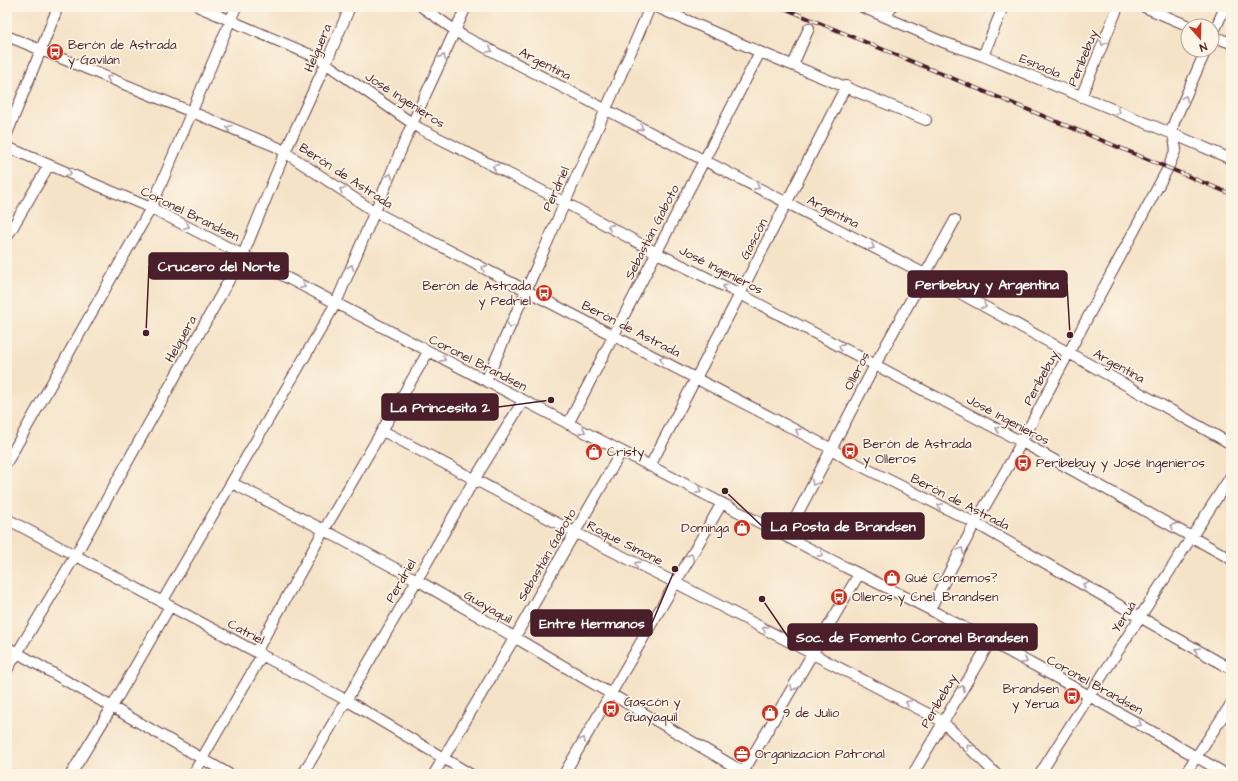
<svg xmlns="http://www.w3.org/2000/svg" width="1238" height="781" viewBox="0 0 1238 781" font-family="'Architects Daughter',sans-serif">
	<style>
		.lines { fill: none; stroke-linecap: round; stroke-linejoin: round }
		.minor-casing { stroke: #643c43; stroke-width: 12 }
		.minor { stroke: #fff; stroke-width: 10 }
		.rail-casing { stroke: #4a1f2b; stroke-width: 4 }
		.rail { stroke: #fcf5e5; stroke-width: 2.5; stroke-dasharray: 8; stroke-linecap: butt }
		.oneway { stroke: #ae9aa0 }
		.labels { text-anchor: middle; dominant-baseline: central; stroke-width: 3.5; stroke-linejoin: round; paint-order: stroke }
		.poi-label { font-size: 13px; fill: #4a1f2b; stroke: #fcf5e5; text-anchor: start }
		.street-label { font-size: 13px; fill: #4a1f2b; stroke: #fcf5e5 }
		.leader { fill: none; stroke: #4a1f2b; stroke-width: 1.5 }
		.callout-dot { fill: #4a1f2b; stroke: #fcf5e5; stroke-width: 1.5 }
		.callout { fill: #4a1f2b; stroke: #4a1f2b; stroke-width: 1.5 }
		.callout-label { font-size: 14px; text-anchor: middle; font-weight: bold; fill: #fff }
	</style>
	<rect width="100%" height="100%" fill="#fcf5e5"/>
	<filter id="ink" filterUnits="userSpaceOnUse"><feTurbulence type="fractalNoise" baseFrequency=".025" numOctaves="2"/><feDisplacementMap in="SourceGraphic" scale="8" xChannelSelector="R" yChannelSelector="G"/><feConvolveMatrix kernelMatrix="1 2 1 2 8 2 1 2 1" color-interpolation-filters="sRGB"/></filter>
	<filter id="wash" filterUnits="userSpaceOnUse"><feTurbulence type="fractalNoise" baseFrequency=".012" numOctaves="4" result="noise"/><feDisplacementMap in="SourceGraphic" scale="16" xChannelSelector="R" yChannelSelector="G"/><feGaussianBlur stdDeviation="0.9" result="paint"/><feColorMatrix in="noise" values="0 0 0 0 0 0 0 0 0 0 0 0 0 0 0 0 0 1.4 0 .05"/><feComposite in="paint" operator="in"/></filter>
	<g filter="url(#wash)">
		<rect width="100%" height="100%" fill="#f5e3c8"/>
	</g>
	<g filter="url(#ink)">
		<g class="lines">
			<g class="minor-casing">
				<path id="minor" d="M199,7L318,58L419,128L564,202L657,253L740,294L1022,442L1231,559
					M422,7L463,36L925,274L1069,353L1231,444
					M656,7L760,52L926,120
					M862,7L943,42L983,56L1173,134L1231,159
					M1144,7L1189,26
					M887,17L891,7
					M7,36L277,147L375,212L832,449L847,459L975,523L1231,669
					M1212,36L1225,7
					M1212,36L1231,43
					M983,56L1003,7
					M793,65L809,28
					M1081,97L1118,7
					M7,134L58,7
					M7,147L151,208L243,255L845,567C975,630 1101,702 1226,774
					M7,237L49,165
					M486,381C541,256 597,132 650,7
					M568,424L760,52
					M383,431L574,532L676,583L942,721L996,774
					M7,462L151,208L236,7
					M650,466L740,294L846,86
					M232,483L324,530L417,580L747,774
					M7,519L346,700L470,774
					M786,536L875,365L955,220
					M162,602L336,303L412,124L466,7
					M930,609L975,523L1013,458L1076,339L1168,168L1176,149L1173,134V126L1175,120L1206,50
					M7,647L229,774
					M256,652L324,530L428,352
					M7,670L75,556L243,255L285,152L326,63L350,7
					M71,774L112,707L170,606
					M193,774L262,655
					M303,774L417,580L474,480L523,401
					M434,774L515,637L621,452
					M564,774L722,503
					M742,774L859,574
					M913,774L990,642
					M1040,774L1089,696L1231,476
					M1185,774L1231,704"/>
			</g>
			<use href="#minor" class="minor"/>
			<g class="rail-casing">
				<path id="rail" d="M781,7L1231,194"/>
			</g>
			<use href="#rail" class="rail"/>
		</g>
		<defs><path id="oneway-chevron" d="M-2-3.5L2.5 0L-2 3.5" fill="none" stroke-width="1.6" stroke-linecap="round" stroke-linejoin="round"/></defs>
		<g class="oneway">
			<use href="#oneway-chevron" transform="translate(1103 43) rotate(112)"/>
			<use href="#oneway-chevron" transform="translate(490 50) rotate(27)"/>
			<use href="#oneway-chevron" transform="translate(443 57) rotate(-65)"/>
			<use href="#oneway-chevron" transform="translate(109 78) rotate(-157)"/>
			<use href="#oneway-chevron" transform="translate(1185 98) rotate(-66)"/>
			<use href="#oneway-chevron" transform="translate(1118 112) rotate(22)"/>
			<use href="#oneway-chevron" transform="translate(229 128) rotate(-158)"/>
			<use href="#oneway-chevron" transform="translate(641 128) rotate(27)"/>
			<use href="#oneway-chevron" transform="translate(495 167) rotate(-153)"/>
			<use href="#oneway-chevron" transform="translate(69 173) rotate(23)"/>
			<use href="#oneway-chevron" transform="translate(390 176) rotate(-67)"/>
			<use href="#oneway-chevron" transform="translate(757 187) rotate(28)"/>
			<use href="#oneway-chevron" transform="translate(342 190) rotate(-147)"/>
			<use href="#oneway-chevron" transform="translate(187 226) rotate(27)"/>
			<use href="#oneway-chevron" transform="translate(610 227) rotate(-152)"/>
			<use href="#oneway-chevron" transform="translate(872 247) rotate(27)"/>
			<use href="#oneway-chevron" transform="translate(351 267) rotate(-67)"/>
			<use href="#oneway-chevron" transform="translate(484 268) rotate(-153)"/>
			<use href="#oneway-chevron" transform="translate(303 286) rotate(27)"/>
			<use href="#oneway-chevron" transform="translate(725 287) rotate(-154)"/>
			<use href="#oneway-chevron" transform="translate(984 306) rotate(29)"/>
			<use href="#oneway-chevron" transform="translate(510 326) rotate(114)"/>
			<use href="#oneway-chevron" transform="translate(841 347) rotate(-152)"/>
			<use href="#oneway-chevron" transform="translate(443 359) rotate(26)"/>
			<use href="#oneway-chevron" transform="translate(662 359) rotate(-152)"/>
			<use href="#oneway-chevron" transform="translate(998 429) rotate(-153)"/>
			<use href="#oneway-chevron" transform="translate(583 431) rotate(28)"/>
			<use href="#oneway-chevron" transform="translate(798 431) rotate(-152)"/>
			<use href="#oneway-chevron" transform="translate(814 483) rotate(118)"/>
			<use href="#oneway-chevron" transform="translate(699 491) rotate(27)"/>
			<use href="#oneway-chevron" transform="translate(940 506) rotate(-153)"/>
			<use href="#oneway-chevron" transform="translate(1173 526) rotate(-151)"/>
			<use href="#oneway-chevron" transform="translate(961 550) rotate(-62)"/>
			<use href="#oneway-chevron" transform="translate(821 554) rotate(28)"/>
			<use href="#oneway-chevron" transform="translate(691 556) rotate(-60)"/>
			<use href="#oneway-chevron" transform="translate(637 564) rotate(-153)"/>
			<use href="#oneway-chevron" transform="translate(1085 585) rotate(-151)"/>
			<use href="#oneway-chevron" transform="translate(765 629) rotate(-153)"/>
			<use href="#oneway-chevron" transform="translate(1197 650) rotate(-150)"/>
			<use href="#oneway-chevron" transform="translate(1025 661) rotate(28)"/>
			<use href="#oneway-chevron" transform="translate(793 688) rotate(120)"/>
			<use href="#oneway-chevron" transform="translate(962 688) rotate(-59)"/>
			<use href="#oneway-chevron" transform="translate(908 703) rotate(-153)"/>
			<use href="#oneway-chevron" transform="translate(1139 724) rotate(30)"/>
			<use href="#oneway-chevron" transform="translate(583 740) rotate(-60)"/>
			<use href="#oneway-chevron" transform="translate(969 747) rotate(-135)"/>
		</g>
	</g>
	<defs>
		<g id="bus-disc" transform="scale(0.9)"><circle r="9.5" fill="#c8321e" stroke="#fcf5e5"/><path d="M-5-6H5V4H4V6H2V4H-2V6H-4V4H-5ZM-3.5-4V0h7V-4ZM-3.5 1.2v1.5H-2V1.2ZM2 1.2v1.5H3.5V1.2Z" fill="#fff"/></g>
		<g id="shop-disc" transform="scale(0.9)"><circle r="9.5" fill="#c8321e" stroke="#fcf5e5"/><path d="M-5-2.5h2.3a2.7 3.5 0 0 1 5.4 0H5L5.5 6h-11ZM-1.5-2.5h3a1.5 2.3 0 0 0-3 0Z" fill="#fff"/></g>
		<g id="office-disc" transform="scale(0.9)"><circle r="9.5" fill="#c8321e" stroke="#fcf5e5"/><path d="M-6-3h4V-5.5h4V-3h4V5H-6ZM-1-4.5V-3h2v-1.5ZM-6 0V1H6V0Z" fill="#fff"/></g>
	</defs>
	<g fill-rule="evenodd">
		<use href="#bus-disc" x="55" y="52"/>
		<use href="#bus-disc" x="544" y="293"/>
		<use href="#bus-disc" x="850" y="451"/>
		<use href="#shop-disc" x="594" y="452"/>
		<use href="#bus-disc" x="1023" y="463"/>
		<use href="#shop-disc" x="742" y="528"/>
		<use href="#shop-disc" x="892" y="578"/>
		<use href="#bus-disc" x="839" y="597"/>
		<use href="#bus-disc" x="1072" y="696"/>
		<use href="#bus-disc" x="611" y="709"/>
		<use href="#shop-disc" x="770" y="713"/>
		<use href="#office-disc" x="742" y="754"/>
	</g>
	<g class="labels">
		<g class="poi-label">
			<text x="68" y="45">Berón de Astrada<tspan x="68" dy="15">y Gavilán</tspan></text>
			<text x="531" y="286" text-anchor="end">Berón de Astrada<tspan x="531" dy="15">y Pedriel</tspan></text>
			<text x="863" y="444">Berón de Astrada<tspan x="863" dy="15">y Olleros</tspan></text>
			<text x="607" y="452">Cristy</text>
			<text x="1036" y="463">Peribebuy y José Ingenieros</text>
			<text x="729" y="528" text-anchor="end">Dominga</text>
			<text x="905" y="578">Qué Comemos?</text>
			<text x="852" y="597">Olleros y Cnel. Brandsen</text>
			<text x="1059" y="689" text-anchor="end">Brandsen<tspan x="1059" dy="15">y Yerua</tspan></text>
			<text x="624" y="702">Gascón y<tspan x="624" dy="15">Guayaquil</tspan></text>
			<text x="783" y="713">9 de Julio</text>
			<text x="755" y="754">Organizacion Patronal</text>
		</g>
		<g class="street-label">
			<text transform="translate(318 48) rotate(-67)">Helguera</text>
			<text transform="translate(1083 58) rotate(-68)">Peribebuy</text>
			<text transform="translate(545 64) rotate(27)">Argentina</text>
			<text transform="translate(1040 66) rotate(23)">Esnaola</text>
			<text transform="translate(405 100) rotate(33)">José Ingenieros</text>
			<text transform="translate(346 176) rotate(33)">Berón de Astrada</text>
			<text transform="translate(556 189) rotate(-66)">Perdriel</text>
			<text transform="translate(833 212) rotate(27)">Argentina</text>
			<text transform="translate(190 214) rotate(26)">Coronel Brandsen</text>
			<text transform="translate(652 232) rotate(-63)">Sebastián Gaboto</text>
			<text transform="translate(754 239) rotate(-63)">Gascón</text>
			<text transform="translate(721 270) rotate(27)">José Ingenieros</text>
			<text transform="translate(631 329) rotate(27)">Berón de Astrada</text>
			<text transform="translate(181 339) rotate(-61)">Helguera</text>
			<text transform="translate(478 363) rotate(27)">Coronel Brandsen</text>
			<text transform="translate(1119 366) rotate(29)">Argentina</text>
			<text transform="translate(857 371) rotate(-62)">Olleros</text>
			<text transform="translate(1041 378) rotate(-62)">Peribebuy</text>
			<text transform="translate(1008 420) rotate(28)">José Ingenieros</text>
			<text transform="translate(960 502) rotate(27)">Berón de Astrada</text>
			<text transform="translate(625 543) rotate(27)">Roque Simone</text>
			<text transform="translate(547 555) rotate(-60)">Sebastián Gaboto</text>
			<text transform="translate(401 581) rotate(-60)">Perdriel</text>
			<text transform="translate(488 607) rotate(30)">Guayaquil</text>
			<text transform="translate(1124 617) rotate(-57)">Yeruá</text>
			<text transform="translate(246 632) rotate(28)">Catriel</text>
			<text transform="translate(1095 685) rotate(29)">Coronel Brandsen</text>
			<text transform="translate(939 701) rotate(-60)">Peribebuy</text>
		</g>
	</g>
	<path class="leader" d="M146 333L149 266M1070 335L1067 284M551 400L498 407M725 491L762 526M675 569L652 623M762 599L788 637"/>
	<g class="callout-dot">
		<circle cx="146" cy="333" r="4"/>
		<circle cx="1070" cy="335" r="4"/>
		<circle cx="551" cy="400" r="4"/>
		<circle cx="725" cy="491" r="4"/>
		<circle cx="675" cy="569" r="4"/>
		<circle cx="762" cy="599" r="4"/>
	</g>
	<g class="callout">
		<rect x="149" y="253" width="139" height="26" rx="4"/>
		<rect x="908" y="271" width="159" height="26" rx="4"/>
		<rect x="382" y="394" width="116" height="26" rx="4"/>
		<rect x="762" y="513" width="162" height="26" rx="4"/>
		<rect x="531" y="610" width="121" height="26" rx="4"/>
		<rect x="788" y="624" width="249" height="26" rx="4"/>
	</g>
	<g class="callout-label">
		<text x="219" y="271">Crucero del Norte</text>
		<text x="987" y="289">Peribebuy y Argentina</text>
		<text x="440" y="412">La Princesita 2</text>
		<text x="843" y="531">La Posta de Brandsen</text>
		<text x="592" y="628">Entre Hermanos</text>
		<text x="912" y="642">Soc. de Fomento Coronel Brandsen</text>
	</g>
	<rect width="1238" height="781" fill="none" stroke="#fcf5e5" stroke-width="24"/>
	<g transform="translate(1200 38) rotate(160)"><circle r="19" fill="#fcf5e5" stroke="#b59f9b"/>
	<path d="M0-3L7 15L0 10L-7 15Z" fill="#c8321e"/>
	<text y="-6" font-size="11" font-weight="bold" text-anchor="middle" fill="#4a1f2b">N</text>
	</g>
</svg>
